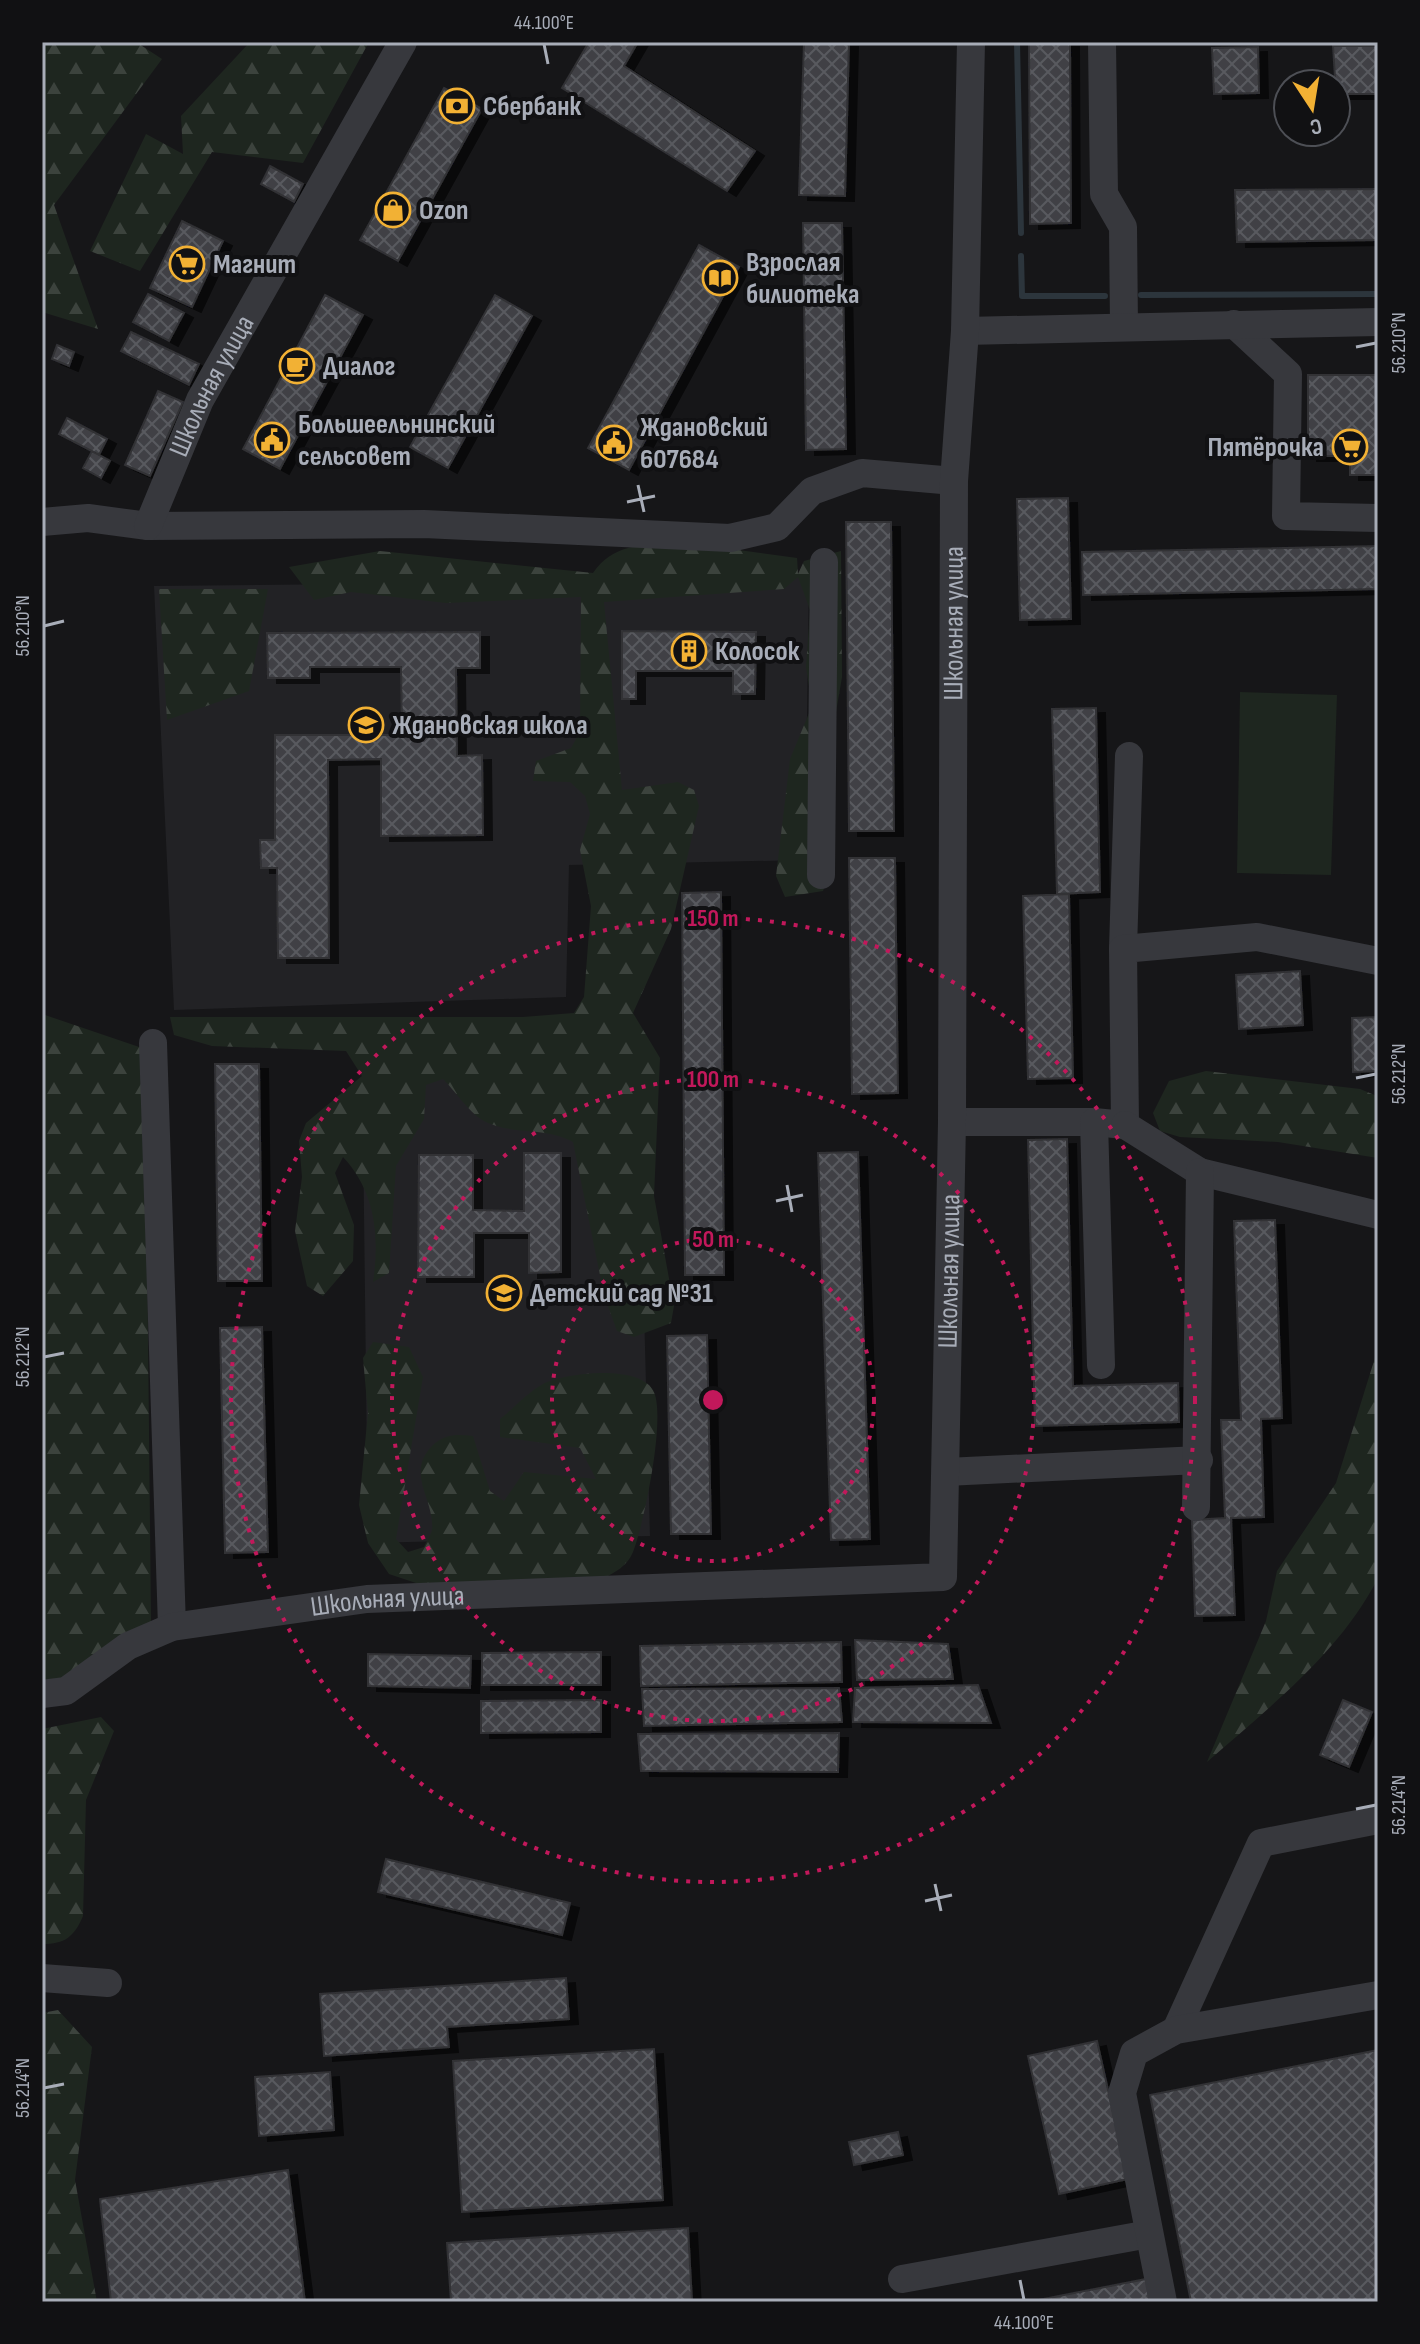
<svg xmlns="http://www.w3.org/2000/svg" width="1420" height="2344" viewBox="0 0 1420 2344" font-family="'Sofia Sans Condensed',sans-serif">
	<style>
		.built { fill: #222225 }
		.forest { fill: url(#forest-firs) }
		.garden { fill: #1e261f }
		.lines { fill: none; stroke-linecap: round; stroke-linejoin: round }
		.stream { stroke: #2c353c; stroke-width: 6 }
		.building { fill: url(#building-cross-hatch); stroke: #303034; stroke-width: 2; filter: url(#shadow) }
		.minor { stroke: #37383d; stroke-width: 28 }
		.ticks { fill: none; stroke: #a8adb8; stroke-width: 3 }
		.ring { fill: none; stroke: #c2185b; stroke-width: 4; stroke-dasharray: 4 8 }
		.labels { text-anchor: middle; dominant-baseline: central; stroke-width: 8; stroke-linejoin: round; paint-order: stroke }
		.poi-label { font-size: 28px; font-weight: bold; fill: #a8adb8; stroke: #111113; text-anchor: start }
		.street-label { font-size: 28px; fill: #a8adb8; stroke: #111113 }
		.centre { fill: #c2185b; stroke: #111113; stroke-width: 4 }
		.ring-label { font-size: 24px; text-anchor: middle; font-weight: bold; fill: #c2185b; stroke: #111113; stroke-width: 8; stroke-linejoin: round; paint-order: stroke }
		.neatline { fill: none; stroke: #a8adb8; stroke-width: 3 }
		.ticks-label { font-size: 20px; text-anchor: middle; fill: #a8adb8 }
	</style>
	<defs>
		<pattern id="forest-firs" width="22" height="20" patternUnits="userSpaceOnUse" patternTransform="scale(2)"><rect width="22" height="20" fill="#1e261f"/><path d="M5 1l3.5 6h-7zM16 11l3.5 6h-7z" fill="#3c433d"/></pattern>
		<pattern id="building-cross-hatch" width="8" height="8" patternUnits="userSpaceOnUse" patternTransform="scale(2)"><rect width="8" height="8" fill="#404145"/><path d="M0 0l8 8M0 8l8-8" fill="none" stroke="#595a5e"/></pattern>
		<filter id="shadow"><feDropShadow dx="9" dy="5" stdDeviation="0" flood-color="#0009"/></filter>
	</defs>
	<rect width="100%" height="100%" fill="#161618"/>
	<path class="built" d="M809,574L805,860L569,865L566,997L174,1010L154,586L573,582Z
		M637,1044L650,1536L368,1543L362,1049Z"/>
	<path class="forest" d="M42,42H136L162,59L54,205L98,329L42,312Z
		M250,42H369L303,163L212,152L140,271L90,251L146,134L183,154L181,116Z
		M673,541L797,558L798,574L804,561L841,551L842,677L817,822L829,873L823,891L785,897L776,876L790,759L812,706L806,667L810,610L798,577L784,589L604,602L622,790L678,782L694,790L699,806L671,929L633,1013L660,1058L654,1196L674,1306L671,1323L634,1337L617,1331L604,1295L573,1142C545,1126 510,1136 482,1120C468,1111 455,1091 443,1079L426,1085L424,1119L396,1166L389,1273L373,1282C380,1236 375,1191 343,1157L335,1173L354,1225L353,1261L323,1296L307,1286L295,1231L302,1177L299,1141L306,1123L362,1076L346,1051L212,1046L174,1035L170,1017H523L574,1013L584,997L591,906L580,850L590,814L585,796L570,782L533,781L536,761L571,748L580,732L581,597L446,603L351,592L314,600L289,567L380,551L593,573C613,544 640,546 673,541Z
		M159,589H268L249,691L167,720Z
		M42,1014L145,1049L151,1623L66,1683L42,1686Z
		M1206,1071L1360,1089L1377,1096L1378,1158L1278,1142L1180,1137L1160,1131L1153,1113L1169,1081Z
		M373,1342L409,1347L423,1377L396,1539L408,1552L424,1547C426,1542 431,1535 432,1530C435,1499 405,1474 432,1446C444,1434 457,1434 473,1436L490,1491L504,1501L524,1472L596,1479L580,1448L500,1437V1419C514,1408 528,1392 543,1384C566,1373 637,1364 653,1390C667,1414 644,1524 633,1552C627,1566 616,1572 602,1579L443,1592L389,1574L368,1543L359,1505L368,1413L363,1358Z
		M1378,1348V1578C1339,1654 1269,1707 1207,1762L1266,1621L1277,1571L1336,1483Z
		M101,1717L114,1731L86,1800L83,1916C74,1937 65,1944 42,1944V1729Z
		M58,2010L92,2047L75,2180L97,2302H42V2013Z"/>
	<path class="garden" d="M1240,692L1337,695L1331,875L1237,873Z"/>
	<g class="lines">
		<path class="stream" d="M1017,42L1021,233
			M1021,256L1022,296H1105
			M1141,295L1378,294"/>
	</g>
	<path class="building" d="M589,42H638L624,66L755,151L727,191L562,88Z
		M804,42H849L845,196L799,195Z
		M1029,42H1070L1071,223L1030,224Z
		M1333,46H1378V94H1336Z
		M1258,47L1259,93L1214,94L1212,48Z
		M444,88L482,109L398,261L360,240Z
		M270,166L303,184L294,202L261,184Z
		M1378,189V240L1237,242L1235,190Z
		M182,221L223,241L192,307L150,288Z
		M803,223H842L846,449L806,450Z
		M699,245L739,267L629,470L588,448Z
		M148,294L184,313L169,341L133,322Z
		M325,295L363,315L280,469L243,449Z
		M495,295L532,316L448,468L410,447Z
		M131,332L199,364L189,385L121,351Z
		M57,345L74,352L69,366L52,359Z
		M1308,375H1378V475H1350V456H1308Z
		M158,391L183,402L150,476L125,465Z
		M67,418L107,439L99,455L59,434Z
		M92,451L110,461L101,478L83,468Z
		M1068,498L1071,619L1020,620L1017,499Z
		M846,522H891L894,831H849Z
		M1378,546V589L1083,595L1082,552Z
		M622,631L756,632L755,694H733V671H636V699H622Z
		M480,632V668H456L457,756L482,755L483,835L381,836V759L328,760L329,958H278L277,868H261L260,840H275V735H402L401,667H310V678H268L267,633Z
		M1096,708L1100,892L1057,894L1052,709Z
		M849,858H895L898,1093L852,1094Z
		M721,892L724,1275H685L682,893Z
		M1069,894L1073,1078L1028,1079L1023,896Z
		M1300,971L1303,1025L1239,1029L1236,975Z
		M1378,1017V1071L1353,1072L1352,1018Z
		M215,1064H259L262,1281H218Z
		M1067,1139L1073,1386L1178,1383L1179,1422L1035,1426L1028,1140Z
		M858,1152L870,1539L831,1540L818,1153Z
		M524,1153H561V1272L529,1273V1233H474V1277H418L419,1155H473V1210L524,1211Z
		M1275,1220L1282,1418L1261,1419L1264,1517L1231,1518L1235,1615L1195,1616L1192,1520L1225,1518L1221,1420H1241L1234,1221Z
		M262,1327L268,1552L225,1553L220,1328Z
		M707,1335L711,1534H671L667,1336Z
		M855,1640L948,1644L953,1679L857,1680Z
		M841,1642L842,1682L641,1686L640,1646Z
		M601,1652V1685H482V1653Z
		M368,1654L471,1656L470,1688L368,1686Z
		M978,1685L991,1723L853,1722L855,1688Z
		M839,1688L842,1722L644,1726L642,1689Z
		M601,1700V1732L481,1733V1701Z
		M1343,1700L1372,1712L1349,1767L1320,1755Z
		M839,1733L838,1772L641,1771L638,1734Z
		M386,1859L570,1903L562,1935L378,1892Z
		M566,1978L569,2019L447,2027L449,2047L324,2056L320,1994Z
		M1097,2041L1128,2179L1059,2194L1028,2056Z
		M654,2049L663,2200L462,2212L453,2061Z
		M1378,2050V2302H1191L1150,2095Z
		M330,2072L334,2130L259,2136L255,2077Z
		M898,2132L903,2155L854,2165L849,2142Z
		M288,2170L305,2302H111L100,2199Z
		M688,2228L692,2302H451L447,2243Z
		M1146,2279L1151,2302H1028Z"/>
	<g class="lines">
		<g class="minor">
			<path d="M1102,42L1104,194L1123,227L1124,326"/>
			<path d="M1234,324L1288,374L1286,516L1378,518"/>
			<path d="M965,331L1378,322"/>
			<path d="M42,522L88,518L148,526L424,524L730,538L777,527L812,491L862,473L954,481"/>
			<path id="s1" d="M148,526L200,400L403,42"/>
			<path d="M821,875L824,562"/>
			<path d="M1123,949L1129,756"/>
			<path d="M153,1043L172,1627"/>
			<path d="M952,1122H1094L1125,1125L1123,949L1257,937L1378,961"/>
			<path d="M1094,1122L1101,1365"/>
			<path d="M1125,1125L1200,1172L1378,1215"/>
			<path d="M946,1472L1199,1460"/>
			<path d="M1196,1507L1200,1172"/>
			<path id="s2" d="M42,1694L66,1691L128,1646L172,1627L367,1599L943,1577L952,1122L954,481L965,331L971,42"/>
			<path d="M42,1978L108,1983"/>
			<path d="M1176,2030L1261,1843L1378,1820"/>
			<path d="M902,2279L1149,2234"/>
			<path d="M1163,2302L1122,2093L1134,2053L1176,2030L1378,1995"/>
		</g>
	</g>
	<path class="ticks" d="M544,44L548,64M1356,347L1376,343M638,485L644,512M627,502L655,496M44,626L64,621M1356,1078L1376,1074M787,1185L792,1212M776,1201L803,1195M44,1357L64,1353M1356,1809L1376,1805M935,1884L941,1911M925,1901L952,1895M44,2088L64,2084M1020,2280L1024,2300"/>
	<g class="ring">
		<circle cx="713" cy="1400" r="161"/>
		<circle cx="713" cy="1400" r="321"/>
		<circle cx="713" cy="1400" r="482"/>
	</g>
	<defs>
		<g id="bank-ring" transform="scale(1.8)"><circle r="9.5" fill="#111113" stroke="#f2b134" stroke-width="1.5"/><path d="M-6-4H6V4H-6ZM0-2.3a2.3 2.3 0 1 0 0 4.6a2.3 2.3 0 1 0 0-4.6Z" fill="#f2b134"/></g>
		<g id="shop-ring" transform="scale(1.8)"><circle r="9.5" fill="#111113" stroke="#f2b134" stroke-width="1.5"/><path d="M-5-2.5h2.3a2.7 3.5 0 0 1 5.4 0H5L5.5 6h-11ZM-1.5-2.5h3a1.5 2.3 0 0 0-3 0Z" fill="#f2b134"/></g>
		<g id="supermarket-ring" transform="scale(1.8)"><circle r="9.5" fill="#111113" stroke="#f2b134" stroke-width="1.5"/><path d="M-6-5.5h2.5l.6 2H6L4.5 2H-2.5L-4.4-4H-6ZM-1.5 3.2a1.3 1.3 0 1 0 .1 0ZM3 3.2a1.3 1.3 0 1 0 .1 0Z" fill="#f2b134"/></g>
		<g id="library-ring" transform="scale(1.8)"><circle r="9.5" fill="#111113" stroke="#f2b134" stroke-width="1.5"/><path d="M-6-4Q-3-5.5-.7-3.5V5Q-3 3-6 4ZM6-4Q3-5.5 .7-3.5V5Q3 3 6 4Z" fill="#f2b134"/></g>
		<g id="cafe-ring" transform="scale(1.8)"><circle r="9.5" fill="#111113" stroke="#f2b134" stroke-width="1.5"/><path d="M-5.5-4.5H6V0H3Q3 3.5 0 3.5H-2.5Q-5.5 3.5-5.5 0ZM3-3.2v2h1.7v-2ZM-6 4.5H4V6H-6Z" fill="#f2b134"/></g>
		<g id="civic-ring" transform="scale(1.8)"><circle r="9.5" fill="#111113" stroke="#f2b134" stroke-width="1.5"/><path d="M-.6-6.5H3V-4.5H.6V-3L4-1V1h2V6H-6V1h2V-1L-.6-3ZM-1.2 2.5V6h2.4V2.5Z" fill="#f2b134"/></g>
		<g id="building-ring" transform="scale(1.8)"><circle r="9.5" fill="#111113" stroke="#f2b134" stroke-width="1.5"/><path d="M-4-6H4V6H1V3H-1V6H-4ZM-2.5-4.3h1.7v1.8h-1.7ZM.8-4.3h1.7v1.8H.8ZM-2.5-1h1.7V.8h-1.7ZM.8-1h1.7V.8H.8Z" fill="#f2b134"/></g>
		<g id="school-ring" transform="scale(1.8)"><circle r="9.5" fill="#111113" stroke="#f2b134" stroke-width="1.5"/><path d="M0-5L7-2L0 1L-7-2ZM-4 1L0 2.5L4 1V4Q0 6-4 4Z" fill="#f2b134"/></g>
	</defs>
	<g fill-rule="evenodd">
		<use href="#bank-ring" x="457" y="106"/>
		<use href="#shop-ring" x="393" y="210"/>
		<use href="#supermarket-ring" x="187" y="264"/>
		<use href="#library-ring" x="720" y="278"/>
		<use href="#cafe-ring" x="297" y="366"/>
		<use href="#civic-ring" x="272" y="440"/>
		<use href="#civic-ring" x="614" y="443"/>
		<use href="#supermarket-ring" x="1350" y="447"/>
		<use href="#building-ring" x="689" y="651"/>
		<use href="#school-ring" x="366" y="725"/>
		<use href="#school-ring" x="504" y="1293"/>
	</g>
	<g class="labels">
		<g class="poi-label">
			<text x="483" y="106">Сбербанк</text>
			<text x="419" y="210">Ozon</text>
			<text x="746" y="262">Взрослая<tspan x="746" dy="32">билиотека</tspan></text>
			<text x="213" y="264">Магнит</text>
			<text x="323" y="366">Диалог</text>
			<text x="298" y="424">Большеельнинский<tspan x="298" dy="32">сельсовет</tspan></text>
			<text x="640" y="427">Ждановский<tspan x="640" dy="32">607684</tspan></text>
			<text x="1324" y="447" text-anchor="end">Пятёрочка</text>
			<text x="715" y="651">Колосок</text>
			<text x="392" y="725">Ждановская школа</text>
			<text x="530" y="1293">Детский сад №31</text>
		</g>
		<g class="street-label">
			<text stroke="none"><textPath href="#s1" startOffset="154">Школьная улица</textPath></text>
			<text stroke="none"><textPath href="#s2" startOffset="1876">Школьная улица</textPath></text>
			<text stroke="none"><textPath href="#s2" startOffset="1228">Школьная улица</textPath></text>
			<text stroke="none"><textPath href="#s2" startOffset="366">Школьная улица</textPath></text>
		</g>
	</g>
	<circle cx="713" cy="1400" r="12" class="centre"/>
	<g class="ring-label">
		<text x="713" y="926">150 m</text>
		<text x="713" y="1087">100 m</text>
		<text x="713" y="1247">50 m</text>
	</g>
	<rect width="1420" height="2344" fill="none" stroke="#111113" stroke-width="88"/>
	<g transform="translate(1312 108) rotate(168)"><circle r="38" fill="#111113" stroke="#4d4f55" stroke-width="2"/>
	<path d="M0-6L14 30L0 20L-14 30Z" fill="#f2b134"/>
	<text y="-12" font-size="22" font-weight="bold" text-anchor="middle" fill="#a8adb8">С</text>
	</g>
	<rect x="44" y="44" width="1332" height="2256" class="neatline"/>
	<g class="ticks-label">
		<text x="544" y="29">44.100°E</text>
		<text transform="translate(1398 343) rotate(-90)" y="7">56.210°N</text>
		<text transform="translate(22 626) rotate(-90)" y="7">56.210°N</text>
		<text transform="translate(1398 1074) rotate(-90)" y="7">56.212°N</text>
		<text transform="translate(22 1357) rotate(-90)" y="7">56.212°N</text>
		<text transform="translate(1398 1805) rotate(-90)" y="7">56.214°N</text>
		<text transform="translate(22 2088) rotate(-90)" y="7">56.214°N</text>
		<text x="1024" y="2329">44.100°E</text>
	</g>
</svg>
